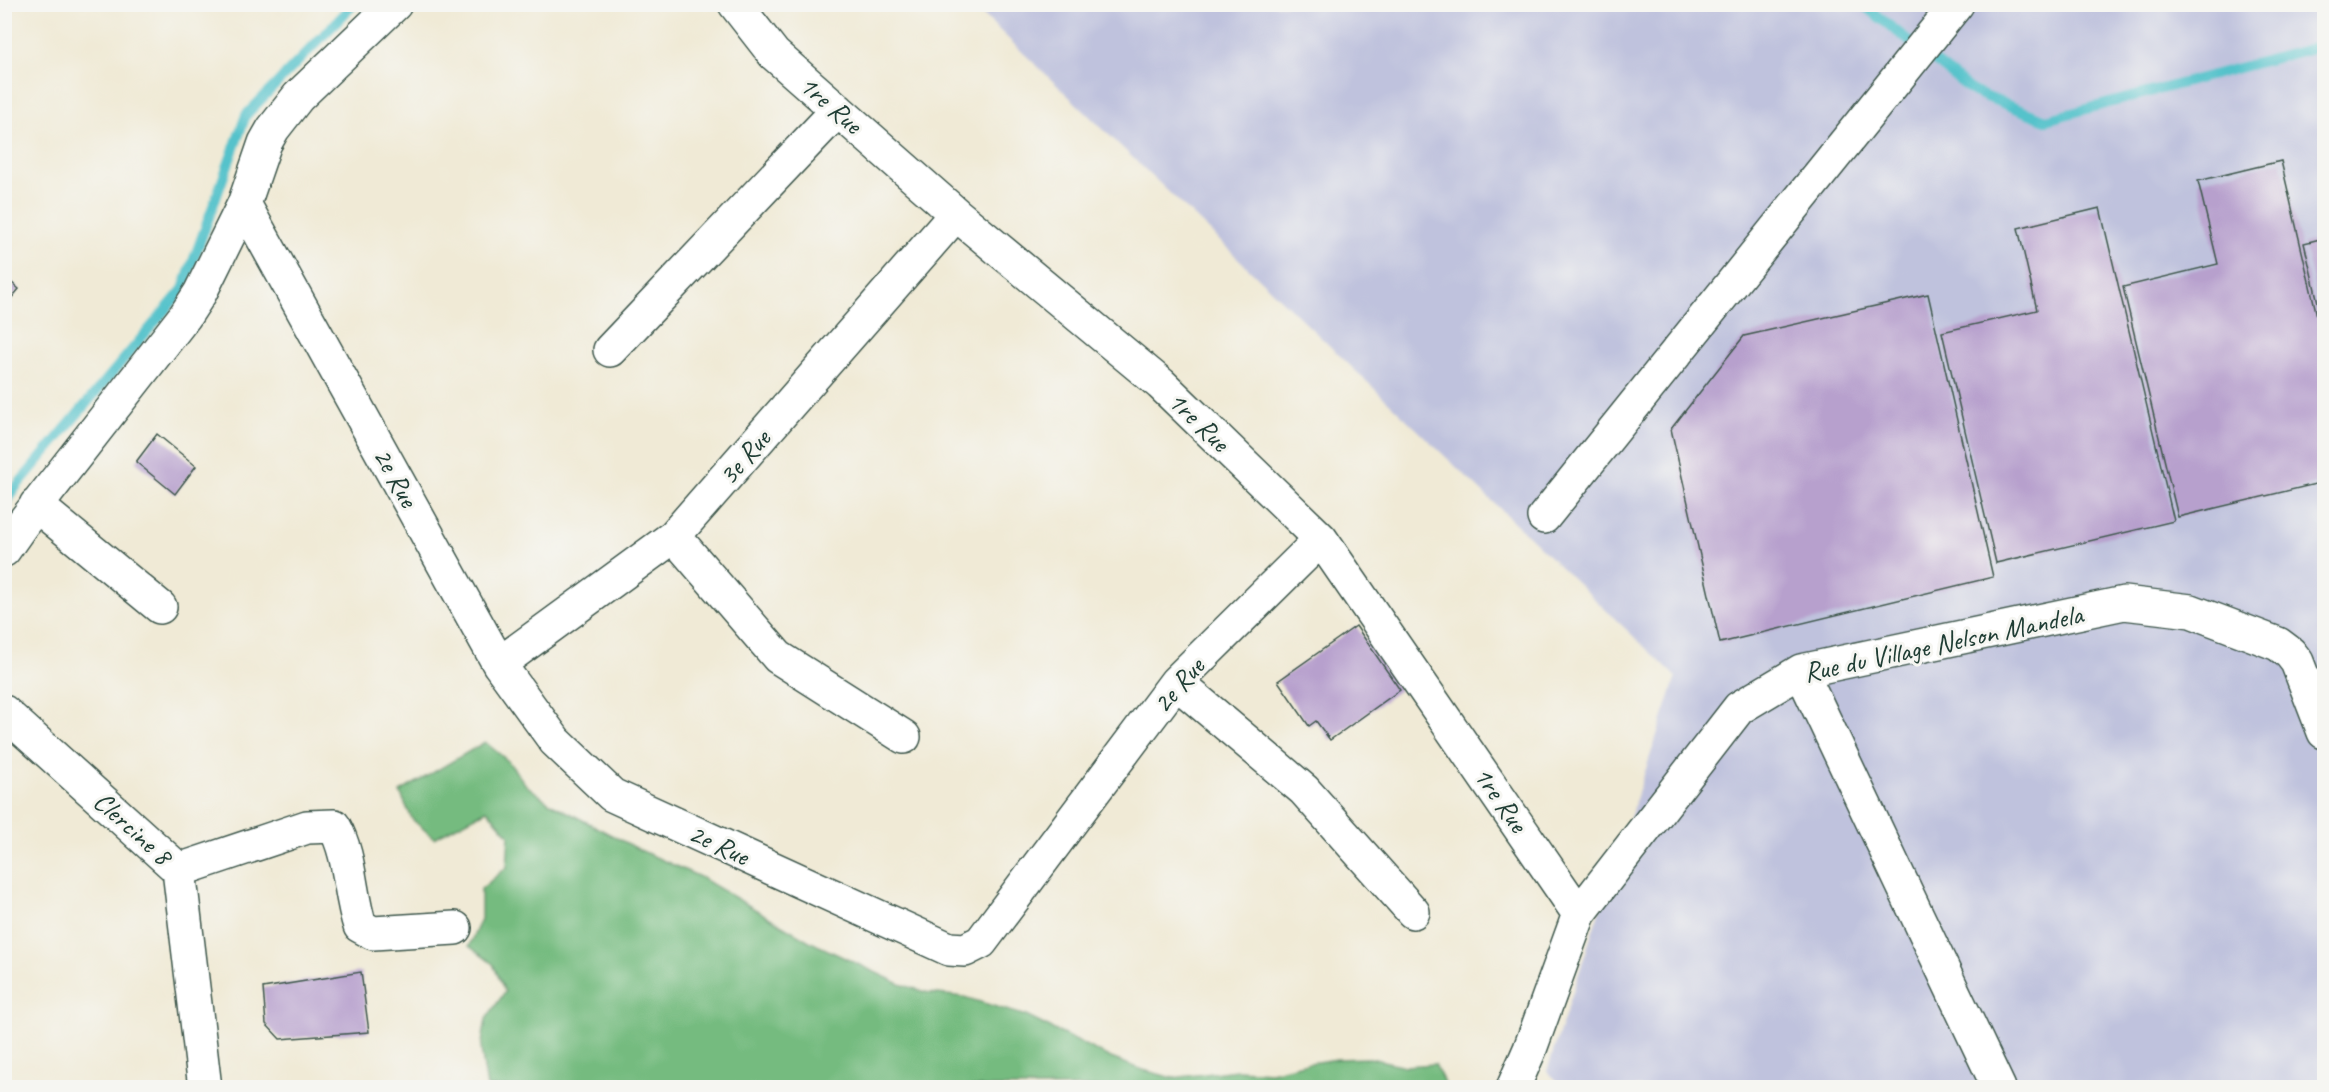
<svg xmlns="http://www.w3.org/2000/svg" width="2329" height="1092" viewBox="0 0 2329 1092" font-family="Caveat,sans-serif">
	<style>
		.industrial { fill: #bfc2dd }
		.forest { fill: #74bb7f; stroke: #4a7c5a; stroke-width: 1.5 }
		.lines { fill: none; stroke-linecap: round; stroke-linejoin: round }
		.stream { stroke: #54c2cb; stroke-width: 10 }
		.building { fill: #b7a0cd }
		.minor-casing { stroke: #3e574c; stroke-width: 36 }
		.minor { stroke: #fff; stroke-width: 33 }
		.labels { text-anchor: middle; dominant-baseline: central; stroke-width: 6; stroke-linejoin: round; paint-order: stroke }
		.street-label { font-size: 28px; fill: #1f3d34; stroke: #f6f6f2 }
	</style>
	<rect width="100%" height="100%" fill="#f6f6f2"/>
	<filter id="ink" filterUnits="userSpaceOnUse"><feTurbulence type="fractalNoise" baseFrequency=".0167" numOctaves="2"/><feDisplacementMap in="SourceGraphic" scale="12" xChannelSelector="R" yChannelSelector="G"/><feConvolveMatrix kernelMatrix="1 2 1 2 8 2 1 2 1" color-interpolation-filters="sRGB"/></filter>
	<filter id="wash" filterUnits="userSpaceOnUse"><feTurbulence type="fractalNoise" baseFrequency=".008" numOctaves="4" result="noise"/><feDisplacementMap in="SourceGraphic" scale="24" xChannelSelector="R" yChannelSelector="G"/><feGaussianBlur stdDeviation="1.35" result="paint"/><feColorMatrix in="noise" values="0 0 0 0 0 0 0 0 0 0 0 0 0 0 0 0 0 1.4 0 .05"/><feComposite in="paint" operator="in"/></filter>
	<g filter="url(#wash)">
		<rect width="100%" height="100%" fill="#f0ead6"/>
		<path class="industrial" d="M973,5H2324V1087H1564L1547,1071L1676,677Z"/>
		<path class="forest" d="M485,742L508,761L526,785L550,803L640,850L700,877L811,942L900,984L929,993L964,997L1026,1016L1111,1058L1143,1070L1173,1078L1237,1070L1271,1072L1303,1064L1337,1059L1370,1058L1405,1066L1435,1064L1446,1087H487L481,1049L486,1019L505,992L493,964L469,946L481,919V889L507,867L509,835L487,810L434,838L412,819L400,792Z"/>
		<g class="lines">
			<path class="stream" d="M1862,4L1974,92L2046,120L2324,45
				M4,507L16,487L183,289L246,115L354,4"/>
		</g>
		<g id="blocks">
			<path class="building" d="M2281,161L2324,346V482L2178,517L2123,287L2218,264L2198,181Z
				M2100,208L2174,521L1996,563L1942,332L2037,310L2018,228Z
				M2324,238V328L2304,243Z
				M4,276L19,289L4,307Z
				M1928,294L1993,577L1720,643L1671,429L1744,336Z
				M157,434L196,466L175,494L136,462Z
				M1356,626L1400,690L1330,740L1316,721L1309,726L1278,681Z
				M361,972L369,1032L280,1039L266,1024L263,988Z"/>
		</g>
	</g>
	<g filter="url(#ink)">
		<use href="#blocks" fill-opacity="0" stroke="#3e574c" stroke-width="1.5"/>
		<g class="lines">
			<g class="minor-casing">
				<path id="minor" d="M735,4L774,54L956,214L1161,384L1321,539L1579,914
					M244,204L499,664L555,741L612,795L949,949L965,950L981,942L1176,682L1321,539
					M610,350L838,110
					M36,505L160,607
					M1544,517L1957,4
					M674,536L778,657L904,737
					M4,550L23,523L185,316L200,293L244,204L265,143L273,129L298,97L395,4
					M499,664L674,536L956,214
					M1801,671L1999,1088
					M1176,682L1304,790L1413,912
					M4,712L179,870L205,1088
					M179,870L307,827L334,826C351,856 349,893 360,926L373,933L455,928
					M1513,1088L1530,1049L1579,914L1739,708L1801,671L2124,603L2191,611L2278,644L2290,653L2297,662L2324,732"/>
			</g>
			<use href="#minor" class="minor"/>
		</g>
	</g>
	<g class="labels">
		<g class="street-label">
			<text transform="translate(831 104) rotate(41)">1re Rue</text>
			<text transform="translate(1199 421) rotate(44)">1re Rue</text>
			<text transform="translate(744 457) rotate(-49)">3e Rue</text>
			<text transform="translate(396 477) rotate(61)">2e Rue</text>
			<text transform="translate(1943 643) rotate(-12)">Rue du Village Nelson Mandela</text>
			<text transform="translate(1178 685) rotate(-49)">2e Rue</text>
			<text transform="translate(1501 799) rotate(55)">1re Rue</text>
			<text transform="translate(133 828) rotate(42)">Clercine 8</text>
			<text transform="translate(719 844) rotate(25)">2e Rue</text>
		</g>
	</g>
	<rect width="2329" height="1092" fill="none" stroke="#f6f6f2" stroke-width="24"/>
</svg>
